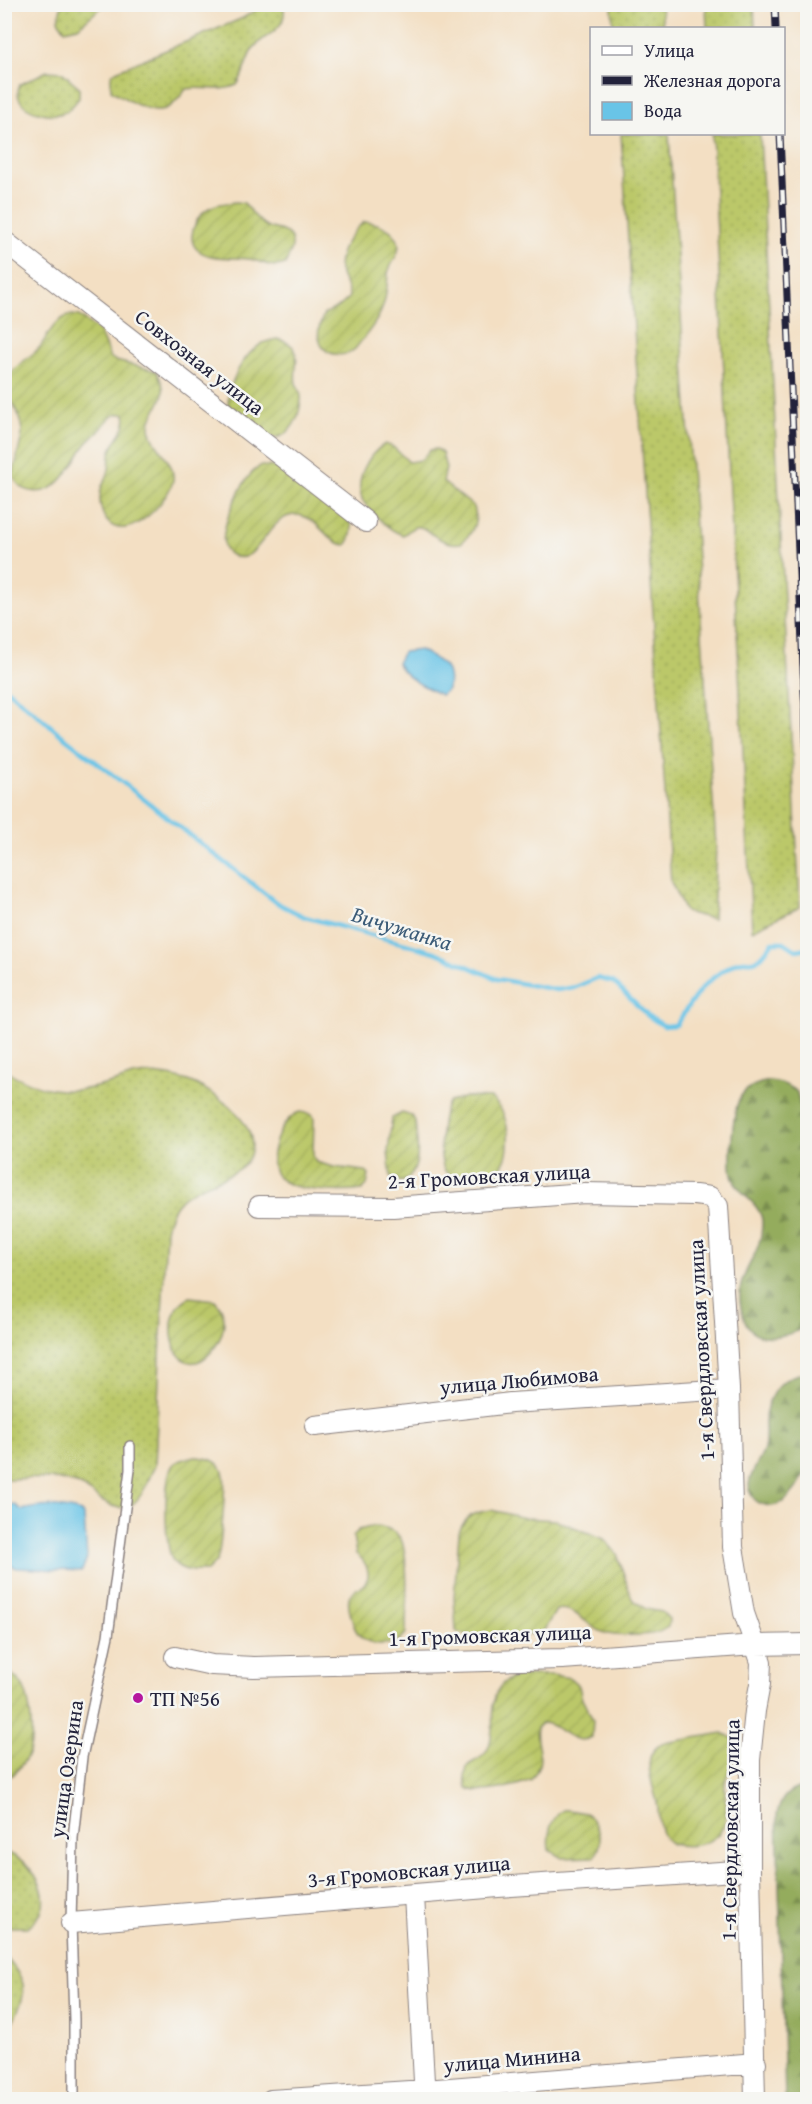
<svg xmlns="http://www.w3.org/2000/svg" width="812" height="2104" viewBox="0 0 812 2104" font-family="'Gentium Book Plus',serif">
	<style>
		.grass { fill: url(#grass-dots); stroke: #6e7552; stroke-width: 1.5 }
		.forest { fill: url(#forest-firs); stroke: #5b674c; stroke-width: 1.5 }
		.garden { fill: url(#garden-furrows); stroke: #6e7552; stroke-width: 1.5 }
		.water { fill: #69c4e7; stroke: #467391; stroke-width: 1.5 }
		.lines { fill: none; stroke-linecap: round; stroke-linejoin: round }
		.stream { stroke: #69c4e7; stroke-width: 4.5 }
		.service-casing { stroke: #8a807f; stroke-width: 12 }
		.minor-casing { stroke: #8a807f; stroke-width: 22 }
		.service { stroke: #fff; stroke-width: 9 }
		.minor { stroke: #fff; stroke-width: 20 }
		.rail-casing { stroke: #22223b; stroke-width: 7 }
		.rail { stroke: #f6f6f2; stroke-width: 4.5; stroke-dasharray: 14; stroke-linecap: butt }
		.poi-dot { fill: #b5179e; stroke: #f6f6f2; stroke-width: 2 }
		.labels { text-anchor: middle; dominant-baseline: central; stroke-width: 5; stroke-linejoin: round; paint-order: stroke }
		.street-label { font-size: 21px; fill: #22223b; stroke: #f6f6f2 }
		.poi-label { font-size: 21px; fill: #22223b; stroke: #f6f6f2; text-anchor: start }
		.water-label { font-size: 22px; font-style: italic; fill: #3b5b77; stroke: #f6f6f2 }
	</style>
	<defs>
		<pattern id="grass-dots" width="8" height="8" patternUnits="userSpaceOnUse" patternTransform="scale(1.5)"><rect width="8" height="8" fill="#bbc869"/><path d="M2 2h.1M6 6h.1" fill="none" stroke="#a0ac5c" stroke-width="1.8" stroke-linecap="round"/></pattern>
		<pattern id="forest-firs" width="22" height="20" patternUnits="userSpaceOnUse" patternTransform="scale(1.5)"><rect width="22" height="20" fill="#94ac5d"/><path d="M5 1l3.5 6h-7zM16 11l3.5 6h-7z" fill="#788c4e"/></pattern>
		<pattern id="garden-furrows" width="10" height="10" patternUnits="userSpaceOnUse" patternTransform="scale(1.5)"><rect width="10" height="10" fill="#bbc869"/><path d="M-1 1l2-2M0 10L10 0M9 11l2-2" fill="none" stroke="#a0ac5c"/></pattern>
	</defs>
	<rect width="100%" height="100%" fill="#f6f6f2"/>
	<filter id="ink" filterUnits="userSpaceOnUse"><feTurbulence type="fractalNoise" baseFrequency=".0167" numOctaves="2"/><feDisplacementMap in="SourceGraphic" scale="12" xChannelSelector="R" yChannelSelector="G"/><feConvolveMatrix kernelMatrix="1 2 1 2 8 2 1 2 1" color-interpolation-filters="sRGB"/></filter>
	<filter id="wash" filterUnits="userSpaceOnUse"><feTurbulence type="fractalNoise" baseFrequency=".008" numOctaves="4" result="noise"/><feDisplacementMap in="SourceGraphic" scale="24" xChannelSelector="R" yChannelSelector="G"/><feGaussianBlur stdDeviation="1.35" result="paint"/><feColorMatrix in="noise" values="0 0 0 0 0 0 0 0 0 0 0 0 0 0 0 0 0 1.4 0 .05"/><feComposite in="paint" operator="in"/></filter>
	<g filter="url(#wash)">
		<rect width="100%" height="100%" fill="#f3dfc3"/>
		<path class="grass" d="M64,5V4L104,5L78,27L65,30L58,20L61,7Z
			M264,5H278L284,9C286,32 263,34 253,49C245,60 245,74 237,85C221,93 203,86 186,89C181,96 173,106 165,109C148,114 124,98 111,90V75L116,71L243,18Z
			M612,5H661L663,28H613Z
			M706,5H754L755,28H707Z
			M47,71L62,72L79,87V98C75,103 71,109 65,112C53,118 26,112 20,100C17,95 18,91 19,85Z
			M621,134H669L716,846L713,919L685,912L671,882Z
			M712,134H760L800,907L752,930Z
			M4,1069C37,1092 70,1095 108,1084C118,1082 128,1076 139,1075C155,1073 173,1076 188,1081C215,1091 271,1130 245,1164C240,1169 232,1173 226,1176C195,1191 173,1192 166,1230L155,1465C144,1489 136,1522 102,1501C94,1496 87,1489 79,1485C55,1476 29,1479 5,1479Z
			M5,1852C28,1859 51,1888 41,1913C38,1918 32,1923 28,1927H5Z
			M5,1956C11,1964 21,1974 23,1984C26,2001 13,2021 5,2035Z"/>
		<path class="forest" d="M768,1081C780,1081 787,1085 797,1092L803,1120L807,1221V1325C798,1332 789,1335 778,1336C762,1338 752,1336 745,1321C726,1275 764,1262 762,1221C761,1205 741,1195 734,1181C727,1167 733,1108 741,1096C747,1087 759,1083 768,1081Z
			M799,1374L807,1375C808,1395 808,1415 808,1434C808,1443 809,1453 808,1462C805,1478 789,1505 772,1506C765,1506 756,1503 752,1496C742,1480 760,1464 764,1449C766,1440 765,1432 765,1422C765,1400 778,1379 799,1374Z
			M801,1787L808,1789L807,2099H785L777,1814C781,1799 785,1792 801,1787Z"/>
		<path class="garden" d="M236,202L244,203C252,211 257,222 268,227C272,229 278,229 282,231C299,237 291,253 285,264C281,265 280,266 276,266C268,266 261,262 254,260C237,256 213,261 199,251C184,240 196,216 209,208C217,203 227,203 236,202Z
			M364,222C379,222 403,232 398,251C396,259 390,265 388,273C387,284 387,295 383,306C378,322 365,336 355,349C343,359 322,356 319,338C317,330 321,322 324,314L340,306L349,298C349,287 342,281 340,271C336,254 351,232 364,222Z
			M72,315L79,316L99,331L110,357L116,361L156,371C167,389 165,395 154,413C152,417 150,421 150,425C150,445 176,460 173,480C170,499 128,546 107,521C100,513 98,496 102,486C105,481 108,475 109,469C110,463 109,457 111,451C115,438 129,427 125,414C111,412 108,421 100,430C95,436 88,441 84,447C71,466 58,497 30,491C21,489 17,484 13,476L22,435C22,424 18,413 13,403C12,399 8,395 7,390C2,371 30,359 40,347C49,334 55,318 72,315Z
			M277,339C308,346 292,366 296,383C298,389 302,393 301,400C299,422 285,448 260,433C249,427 238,415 228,407C227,384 243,354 263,343C267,341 273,340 277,339Z
			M385,444L393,447L409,462L421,460L430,450L437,449L442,453L446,468L443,482L474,507C479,522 472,534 461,543C438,547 427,524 415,527C411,528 407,533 403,535C393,532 387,526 379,519C374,514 367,508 363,501C353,481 368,454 385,444Z
			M260,466L279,467L350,520C353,529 352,538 346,545C326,543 317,515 296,515C267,514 258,570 231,555C210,544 239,488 250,475C252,472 257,469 260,466Z
			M466,1097L491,1098C511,1114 514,1153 498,1173C488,1176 454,1180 446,1172C437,1161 440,1112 449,1102Z
			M300,1112L312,1114L314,1119L313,1155L316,1162L334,1167L365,1171L369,1175L367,1185L362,1190C343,1193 289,1192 277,1176C264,1159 281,1117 300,1112Z
			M402,1113L412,1116L415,1121C417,1142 424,1172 401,1182L391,1178L388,1152L392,1118Z
			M190,1297L215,1300C217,1303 221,1307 222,1311C233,1336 194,1386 176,1350C172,1341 171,1333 172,1323C174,1311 179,1302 190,1297Z
			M194,1457C207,1457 221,1460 224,1475C226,1485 221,1551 217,1560C215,1564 211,1567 207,1571C196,1572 180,1571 173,1561C164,1548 163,1478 173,1465C178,1459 187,1459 194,1457Z
			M491,1510L525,1518L556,1520L604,1539L617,1554L632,1599L646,1609L662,1612L669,1619L668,1627C658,1634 650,1635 637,1635C626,1635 616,1637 605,1633C587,1628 576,1605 556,1610L543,1632C523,1636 472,1642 456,1631L454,1598L459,1533C464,1516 475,1512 491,1510Z
			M374,1526C384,1527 394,1529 400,1538C410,1551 406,1614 406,1633C401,1641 395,1643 386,1644C365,1645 355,1636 351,1616C349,1610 348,1603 349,1597C352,1590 358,1589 363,1585C374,1575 365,1560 356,1554L353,1536L359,1530Z
			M5,1671C10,1673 16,1677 20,1682C31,1695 34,1736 29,1752C26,1761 19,1768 13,1775L6,1777Z
			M552,1675L570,1678L579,1686L582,1699L593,1720L592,1737C576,1747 562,1728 548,1724C528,1718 540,1751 540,1758C540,1767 535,1774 531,1780C516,1786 480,1796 467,1788L465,1777L467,1766C473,1761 482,1759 486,1752C491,1746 491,1737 492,1729C493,1721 492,1714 493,1706C497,1671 525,1675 552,1675Z
			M723,1733L734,1739C739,1756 728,1767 725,1783C724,1794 727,1805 726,1816C723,1843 695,1849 672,1844C656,1834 660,1818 657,1802C652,1782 639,1753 664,1743Z
			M568,1810L586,1813C598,1824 606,1843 594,1857L562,1858L549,1850C547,1835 550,1819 563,1810Z"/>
		<path class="water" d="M420,650C439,662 452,664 448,689L441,695C424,686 407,680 397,663L403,652Z
			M5,1503L15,1505L22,1510C45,1504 59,1506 81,1512L84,1517L87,1558L82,1571L17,1568L5,1563Z"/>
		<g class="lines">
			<path class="stream" d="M4,687L59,733L277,903L305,917L435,952L497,979L557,990L576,987L597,978L613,982L648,1016L664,1026L676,1025C696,995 702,982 735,963C742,959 745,962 753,961C761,961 768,947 773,942H784L796,950L808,948"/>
		</g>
	</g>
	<g filter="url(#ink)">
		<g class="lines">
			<g class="service-casing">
				<path id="service" d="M74,2100V2019L71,1923L73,1838L82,1757L108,1636L130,1470V1446"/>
			</g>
			<g class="minor-casing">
				<path id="minor" d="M4,241L366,522
					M259,1206L393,1207L585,1193L695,1195L710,1197L718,1206L729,1389L733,1547L744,1613L761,1662L760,1684L755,1711L750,1760V1870L755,2100
					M315,1426L511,1403L729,1389
					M175,1657L212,1665L254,1667L562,1659L755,1645L808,1644
					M414,1895L425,2100
					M71,1923L498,1887L750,1870
					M271,2100L425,2090L756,2063"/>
			</g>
			<use href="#service" class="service"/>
			<use href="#minor" class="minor"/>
			<g class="rail-casing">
				<path id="rail" d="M775,4L776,28
					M780,134L808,783"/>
			</g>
			<use href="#rail" class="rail"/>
		</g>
	</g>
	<circle class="poi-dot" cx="138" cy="1698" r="6"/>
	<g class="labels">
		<g class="street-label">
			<text transform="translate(200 362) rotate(38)">Совхозная улица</text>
			<text transform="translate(489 1176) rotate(-3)">2-я Громовская улица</text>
			<text transform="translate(701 1350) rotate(-93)">1-я Свердловская улица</text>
			<text transform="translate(519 1380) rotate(-5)">улица Любимова</text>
			<text transform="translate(490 1635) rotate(-2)">1-я Громовская улица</text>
			<text transform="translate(66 1769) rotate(-82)">улица Озерина</text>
			<text transform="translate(730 1830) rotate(-89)">1-я Свердловская улица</text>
			<text transform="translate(409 1871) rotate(-5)">3-я Громовская улица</text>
			<text transform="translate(512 2059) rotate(-5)">улица Минина</text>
		</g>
		<g class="poi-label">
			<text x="150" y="1698">ТП №56</text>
		</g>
		<g class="water-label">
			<text transform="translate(402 928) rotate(17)">Вичужанка</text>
		</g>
	</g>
	<rect width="812" height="2104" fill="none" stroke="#f6f6f2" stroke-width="24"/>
	<rect x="590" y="27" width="195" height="108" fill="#f6f6f2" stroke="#a1a1a9" stroke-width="1.5"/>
	<rect x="602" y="46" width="30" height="9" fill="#ffffff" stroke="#a1a1a9" stroke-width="1.5"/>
	<text x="644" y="57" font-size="18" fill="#22223b">Улица</text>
	<rect x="602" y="76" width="30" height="9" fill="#22223b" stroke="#a1a1a9" stroke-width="1.5"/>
	<text x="644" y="87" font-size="18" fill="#22223b">Железная дорога</text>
	<rect x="602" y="102" width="30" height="18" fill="#69c4e7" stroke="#a1a1a9" stroke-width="1.5"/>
	<text x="644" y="117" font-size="18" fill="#22223b">Вода</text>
</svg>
